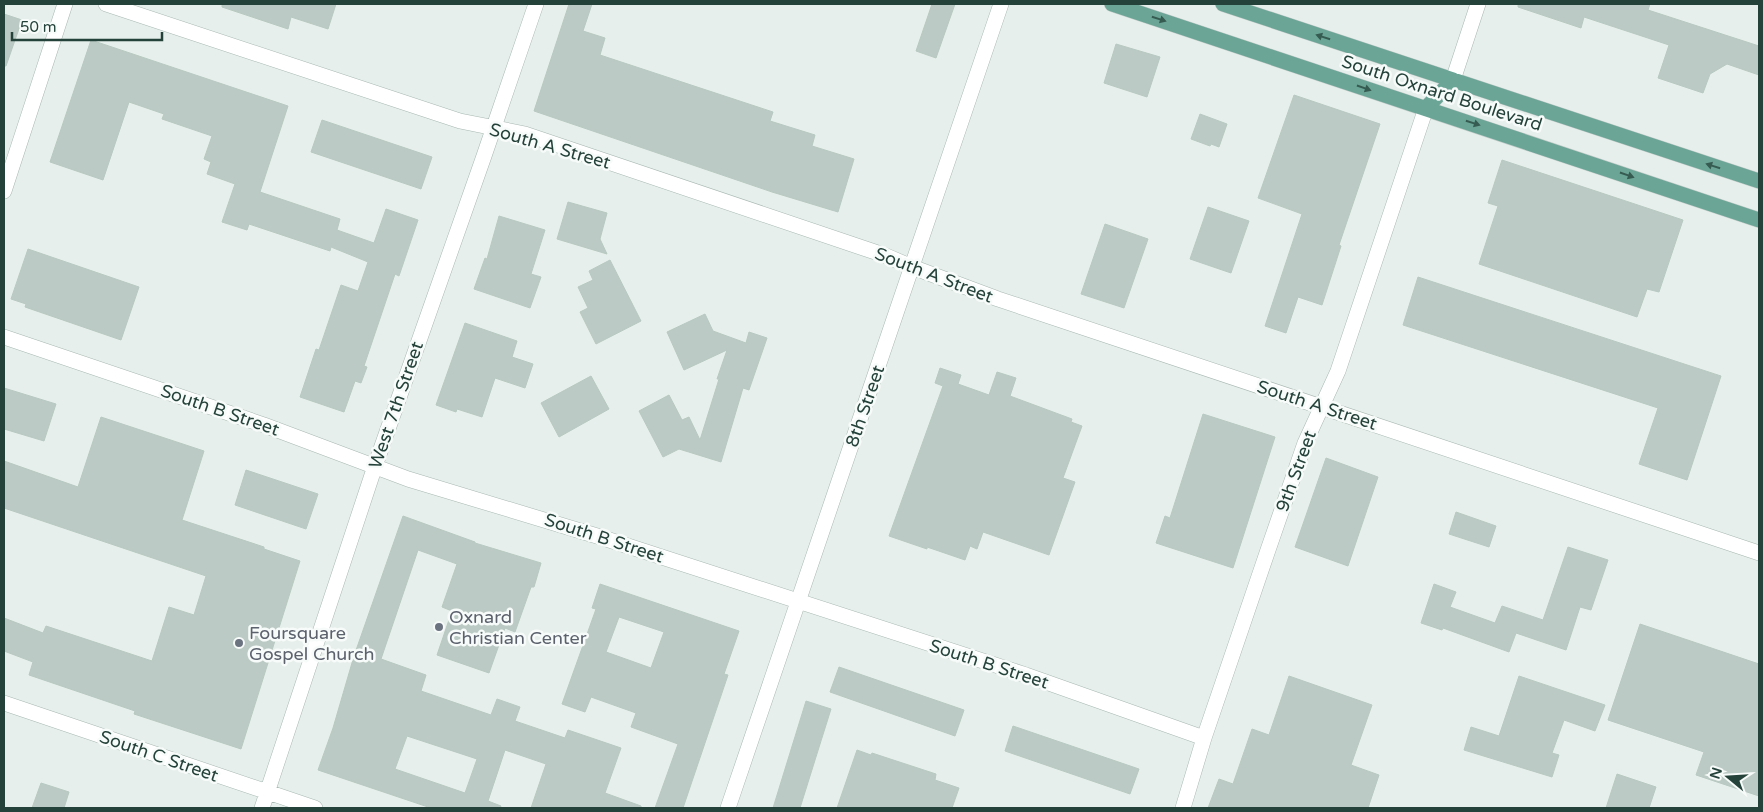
<svg xmlns="http://www.w3.org/2000/svg" width="1763" height="812" viewBox="0 0 1763 812" font-family="'Varela Round',sans-serif">
	<style>
		.building { fill: #bbcac4; stroke: #b8c9c2; fill-rule: evenodd }
		.lines { fill: none; stroke-linecap: round; stroke-linejoin: round }
		.minor-casing { stroke: #a8b8b2; stroke-width: 16 }
		.major-casing { stroke: #c2cac8; stroke-width: 16 }
		.minor { stroke: #fff; stroke-width: 15 }
		.major { stroke: #6aa596; stroke-width: 15 }
		.oneway { fill: #365b51 }
		.worship-dot { fill: #6b7280; stroke: #f7fbf9; stroke-width: 2 }
		.labels { text-anchor: middle; dominant-baseline: central; stroke-width: 5; stroke-linejoin: round; paint-order: stroke }
		.street-label { font-size: 18px; fill: #24423a; stroke: #f7fbf9 }
		.worship-label { font-size: 18px; fill: #5b616d; stroke: #f7fbf9; text-anchor: start }
	</style>
	<rect width="100%" height="100%" fill="#e6efeb"/>
	<path class="building" d="M222,4H336L328,29L291,17L288,29L222,7Z
		M569,4H592L583,31L605,38L600,55L773,112L770,121L815,135L812,146L854,159L838,212L772,192L534,111Z
		M932,4H955L936,58L916,51Z
		M1518,4H1650L1648,10L1759,46V75L1727,64L1710,74L1703,93L1658,78L1669,45L1584,17L1581,28L1518,7Z
		M4,14L22,20L6,66H4Z
		M91,40L288,106L260,192L340,219L337,230L374,243L386,209L418,220L399,276L395,274L364,366L367,367L361,383L355,381L344,412L300,397L316,349L319,350L341,285L358,291L368,262L331,247L330,251L249,224L247,230L222,222L235,184L207,174L211,162L204,159L212,136L162,119L164,114L129,102L103,180L50,162Z
		M1116,44L1160,57L1147,97L1104,83Z
		M1294,95L1380,124L1339,245L1341,246L1322,305L1298,297L1286,333L1265,326L1302,214L1258,198Z
		M1200,114L1227,124L1219,147L1211,144L1210,146L1191,139Z
		M322,120L432,157L421,189L311,152Z
		M1502,160L1683,220L1659,292L1647,289L1637,317L1479,264L1498,206L1488,203Z
		M568,202L607,213L600,239L607,254L557,239Z
		M1208,207L1249,221L1231,273L1190,259Z
		M499,216L545,230L531,274L541,277L530,308L474,289L485,258L487,259Z
		M1105,224L1148,239L1124,308L1081,294Z
		M28,249L139,287L121,340L25,307L26,304L11,299Z
		M610,260L641,321L596,344L580,312L588,308L578,287L593,280L589,271Z
		M1418,277L1721,376L1687,480L1639,464L1658,408L1403,325Z
		M705,314L713,331L746,343L749,332L767,338L749,390L743,388L721,462L679,449L663,457L639,411L669,395L682,420L689,417L700,440L719,379H717L727,350L684,370L667,332Z
		M465,323L517,341L512,357L533,364L525,388L495,378L482,417L457,409L456,412L436,405Z
		M940,368L961,375L958,384L989,395L997,372L1016,378L1010,396L1072,419L1071,422L1082,426L1063,478L1075,482L1049,555L983,532L977,549L970,546L965,560L927,547V549L889,536L943,386L935,383Z
		M591,376L609,409L559,437L541,403Z
		M4,388L56,404L44,441L4,429Z
		M1203,414L1275,437L1233,568L1156,543L1165,516L1170,518Z
		M101,417L204,451L182,520L264,547V549L300,561L241,749L134,714L135,711L29,675L33,662L4,651V618L43,633L46,626L152,661L169,607L194,615L206,576L4,508V461L78,487Z
		M1326,458L1378,477L1348,566L1295,547Z
		M246,470L318,494L306,529L235,505Z
		M1456,512L1496,526L1489,547L1449,534Z
		M403,516L475,542V543L541,563L534,587H531L515,632L505,628L489,673L437,655L452,611L442,607L457,564L418,550L381,659L426,675L421,691L491,715L497,699L520,707L515,721L565,738L568,730L621,748L605,793L641,806V808H531L546,764L505,750L488,801L501,806L500,808H431L318,770L333,728L354,656ZM407,736L477,759L465,793L395,769Z
		M1568,547L1608,560L1591,610L1580,607L1566,650L1516,633L1509,652L1443,628L1442,630L1421,623L1434,584L1456,592L1450,607L1495,623L1502,606L1543,620Z
		M600,584L739,631L724,674L728,675L683,808H655L678,744L631,727L636,713L591,697L585,712L562,704L596,609L592,608ZM619,617L664,632L651,668L606,652Z
		M1640,624L1759,664V796L1696,775L1704,752L1608,720Z
		M839,667L964,710L955,736L830,692Z
		M1289,676L1372,705L1351,765L1379,775L1368,808H1208L1219,779L1233,784L1252,729L1269,735Z
		M1519,676L1605,705L1595,731L1564,720L1552,753L1559,755L1552,777L1464,750L1471,727L1499,736Z
		M806,701L831,709L800,808H773Z
		M1013,726L1139,769L1130,794L1005,751Z
		M857,750L871,755L872,753L936,774L935,780L959,788L952,808H837Z
		M1617,774L1656,787L1649,808H1606Z
		M41,783L69,792L64,808H32Z"/>
	<g class="lines">
		<g class="minor-casing">
			<path id="minor" d="M106,4L460,121L525,134L884,255L912,267L998,299L1759,553
				M1453,80L1478,4
				M4,191L65,4
				M4,337L264,425L408,479L597,536L1026,675L1204,738
				M4,703L315,808
				M262,808L375,466L484,156L536,4
				M728,808L1001,4
				M1183,808L1204,738L1268,550L1305,443L1338,371L1426,108"/>
		</g>
		<g class="major-casing">
			<path id="major" d="M1112,4L1759,220
				M1223,4L1759,181
				M1426,108L1453,80"/>
		</g>
		<use href="#minor" class="minor"/>
		<use href="#major" class="major"/>
	</g>
	<defs><path id="oneway-solid" d="M-6-.8H1V-3.2L6.5 0L1 3.2V.8H-6Z" transform="scale(1.25)"/></defs>
	<g class="oneway">
		<use href="#oneway-solid" transform="translate(1159 19) rotate(18)"/>
		<use href="#oneway-solid" transform="translate(1323 37) rotate(-162)"/>
		<use href="#oneway-solid" transform="translate(1364 88) rotate(19)"/>
		<use href="#oneway-solid" transform="translate(1473 123) rotate(18)"/>
		<use href="#oneway-solid" transform="translate(1713 166) rotate(-162)"/>
		<use href="#oneway-solid" transform="translate(1627 175) rotate(19)"/>
	</g>
	<g class="worship-dot">
		<circle cx="439" cy="627" r="5"/>
		<circle cx="239" cy="643" r="5"/>
	</g>
	<g class="labels">
		<g class="street-label">
			<text transform="translate(1442 93) rotate(18)">South Oxnard Boulevard</text>
			<text transform="translate(550 146) rotate(16)">South A Street</text>
			<text transform="translate(934 275) rotate(21)">South A Street</text>
			<text transform="translate(396 405) rotate(-71)">West 7th Street</text>
			<text transform="translate(1317 405) rotate(18)">South A Street</text>
			<text transform="translate(865 406) rotate(-71)">8th Street</text>
			<text transform="translate(220 410) rotate(19)">South B Street</text>
			<text transform="translate(1296 471) rotate(-70)">9th Street</text>
			<text transform="translate(604 538) rotate(18)">South B Street</text>
			<text transform="translate(989 664) rotate(18)">South B Street</text>
			<text transform="translate(159 756) rotate(19)">South C Street</text>
		</g>
		<g class="worship-label">
			<text x="449" y="617">Oxnard<tspan x="449" dy="21">Christian Center</tspan></text>
			<text x="249" y="633">Foursquare<tspan x="249" dy="21">Gospel Church</tspan></text>
		</g>
	</g>
	<rect width="1763" height="812" fill="none" stroke="#24423a" stroke-width="10"/>
	<g transform="translate(1728 777) rotate(288)" stroke="#f7fbf9" stroke-width="4" paint-order="stroke">
	<path d="M0-4L9 19L0 12L-9 19Z" fill="#24423a"/>
	<text y="-8" font-size="14" font-weight="bold" text-anchor="middle" fill="#24423a">N</text>
	</g>
	<path d="M12 32v8h150v-8" fill="none" stroke="#24423a" stroke-width="2.5"/>
	<text x="20" y="32" font-size="15" fill="#24423a" stroke="#f7fbf9" stroke-width="4" paint-order="stroke">50 m</text>
</svg>
